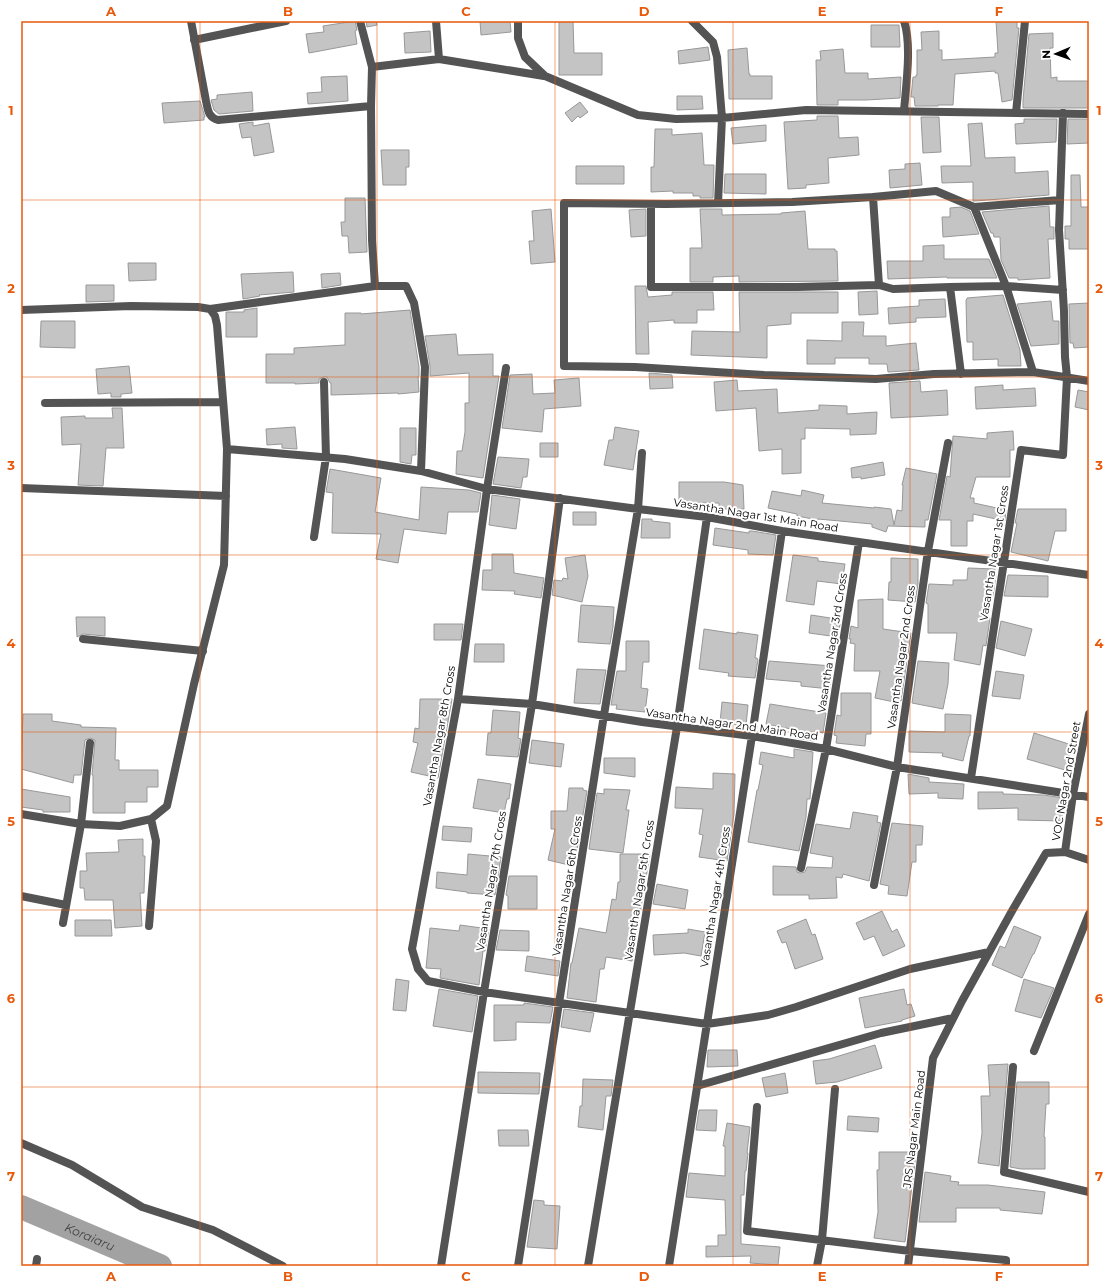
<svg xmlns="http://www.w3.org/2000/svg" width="1110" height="1287" viewBox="0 0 1110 1287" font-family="Montserrat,sans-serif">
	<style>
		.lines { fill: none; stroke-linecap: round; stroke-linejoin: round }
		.river { stroke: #a2a2a2; stroke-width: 24 }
		.building { fill: #c4c4c4; stroke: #989898 }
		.minor { stroke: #545454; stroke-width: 8 }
		.grid { fill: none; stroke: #e8590c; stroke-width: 1; stroke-opacity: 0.55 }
		.labels { text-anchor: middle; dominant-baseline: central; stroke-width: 4; stroke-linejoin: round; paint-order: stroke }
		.street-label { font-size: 11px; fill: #000; stroke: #fff }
		.water-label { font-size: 12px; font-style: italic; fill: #434343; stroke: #fff }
		.neatline { fill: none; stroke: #e8590c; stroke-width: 1.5 }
		.grid-label { font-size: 13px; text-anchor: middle; font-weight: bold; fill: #e8590c }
	</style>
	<rect width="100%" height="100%" fill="#fff"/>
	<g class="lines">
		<path class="river" id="s1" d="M21,1207L160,1266"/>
	</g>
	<path class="building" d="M355,21L357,30L355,31L357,44L309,53L306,34L324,32L323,26Z
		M366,21H376L377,25L367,27Z
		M480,21H510L511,32L481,35Z
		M559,21H573L574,53H602V75H559Z
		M996,21H1017V28H1019L1012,100L1002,102L998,73H995V71L955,74L953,105H938V106H915L914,97H911L913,77H916V75H917V50H922L921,32L939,31V50H942V60L995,57V53H998Z
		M871,25H899L900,47H871Z
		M430,31L431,52L405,53L404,33Z
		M1053,33V48H1050L1051,78L1057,77V81H1089V108H1023V100L1029,34Z
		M708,47L710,60L679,64L678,51Z
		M747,48L749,74H750V76H772V99H729L728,50Z
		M843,49L845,73H868V79L901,77L900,98L866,100H838V105H817L816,60H821L820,51Z
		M347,76L348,101L308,104L307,93L322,92L321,77Z
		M252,92L253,111L219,114L214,110L211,100L217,99V95Z
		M677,96H702L703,109L677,110Z
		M200,101L205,117H204V120L164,123L162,103Z
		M580,102L588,112L580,118L578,116L572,122L565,113Z
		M817,116H838L839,138L858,137L859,155L828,158L829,183L806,185V188L788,189L784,122L817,120Z
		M921,117H939L941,152L923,153Z
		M1024,119H1057L1056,142L1016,144L1015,124L1024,123Z
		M1068,119H1089V143L1067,144Z
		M253,122V126L269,123L274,152L254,156L251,137L242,138L239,124Z
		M982,123L985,158L1015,157V173L1048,171L1049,195L975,201H973V182L942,183L941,166H971L968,124Z
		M766,125V141L733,144L731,128Z
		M655,129H672V135L702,133L704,165H714L713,198H700V196H693V193H673V191L651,192V167H654Z
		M381,150H409V167H406V185H383Z
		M920,163L922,185L890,188L889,170L905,169V164Z
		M576,166H624V184H576Z
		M725,174H766V194L724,193Z
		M1071,175H1080L1081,207H1089V249H1069V239H1065V226H1071Z
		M345,198H365L367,252L349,253L348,236H342L341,222H345Z
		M1049,206L1050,227H1054V239H1048L1050,278L1018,280V278H1009L1001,260L1000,237H994L993,233H991L982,212Z
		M961,207L970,211L979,234L943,237L942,217H950V208Z
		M551,209L555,262L531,264L529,241H534L532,211Z
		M646,209V236L631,237L629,210Z
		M700,209H722V215L781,214V213L805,211L808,249H835V251H837L838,281L739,282V276L713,277V282H690V248H702Z
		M944,245V259H989L997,278H947V277L888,279L887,261H923V246Z
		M128,263H156V280L129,281Z
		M293,272L294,292L259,295L260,296L243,299L241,274Z
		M340,273L341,285L322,288L321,274Z
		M86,285H114V301L86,302Z
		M635,286H646L648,297L672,295V292H713L714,310H697V323H674V320L648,322L649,354H636Z
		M877,291L878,314L859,315L858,292Z
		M739,292H838V313H791V324L767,326V358L691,355L692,331L740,332Z
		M1003,295L1020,350L1021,366H998V359L973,360V342H967L966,300L967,299V298Z
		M945,299L946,317L916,318V322L889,324L888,308L919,306V300Z
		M1051,301L1053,321H1059V344L1031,346L1017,304Z
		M1089,303V347L1074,348L1073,343H1070L1069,304Z
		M257,308V337H226V312H244V310Z
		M410,310L419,367V376H418L419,392L398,394V393L331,395V383H330L327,377H324L319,379V383L295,384V383H266V354H294V348L345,345V313H361V314Z
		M41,321H75V348L40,347Z
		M842,322H864L863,336H886V346L916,343L919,370L888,372L887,364H869V358H835V364H807V340L842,341Z
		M456,334L458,355L493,354V376H499L483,478L456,474L457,451H462L465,432V403H469V373L430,376V366L425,336Z
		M129,366L132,393L121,394V397H111V393L98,394L96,369Z
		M649,373L672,375L673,388L650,389Z
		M532,374L533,394L555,393L554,380L579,378L581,406L544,409L542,432L502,428L510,375Z
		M737,380L738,391L777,389L778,413L819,410V405L847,406V414L877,412L876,434L850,435V429L805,428V439H801V473L782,474V449L759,451L756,408L716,411L714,382Z
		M920,381L921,392L947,390L948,415L891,418L889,383Z
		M1003,385V390L1035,388L1036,406L976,409L975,387Z
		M1078,390L1089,392V410L1075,407Z
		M112,408H122L124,448H106L103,486L78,485L81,444L62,445L61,417L85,416V418H113Z
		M295,427L297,449L282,448V444L267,445L266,429Z
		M615,427L639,431L633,470L604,465L609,440H613Z
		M400,428H416V455H412L411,464L400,462Z
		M1013,431L1014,450H1010V477H976L970,498H974V503L1006,510L1005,521L973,514V521H967V546H951V520H939L947,476L950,477L953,436L987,439V433Z
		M540,443H558V457H540Z
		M498,457L529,459L527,477H523L521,488L493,484Z
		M883,462L885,475L861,479V477L852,478L851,468Z
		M906,468L937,474L928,520H925V527L888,526L886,532L872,527V524L818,519V520L797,516V514L768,508L772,491L801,496L802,490L824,495L822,503L874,508V507L891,509L894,525L897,510L902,511L903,485H902Z
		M330,469L381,478L375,512L419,520L421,487L469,490L481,493L478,512H448L446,534L404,529L398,563L376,559L381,534L332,533L333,493L326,492Z
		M679,482H724L743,485L744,509H719V503H679Z
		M492,495L520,499L516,529L489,525Z
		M1018,509H1066V531H1055L1048,561L1011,552L1017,523H1015Z
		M573,512H596V525H573Z
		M642,519H652V521L670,523V538H641Z
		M715,528L749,533V531H752L776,535L773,555L748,554V550L713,545Z
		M492,554H513L514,573L544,578L541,598L514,594L515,591L482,590L483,570H492Z
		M585,555L588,576L582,602L552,595L554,580L562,581L563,578L568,579L565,558Z
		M793,555L818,558V561L845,564L842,584L817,581L814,605L786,601Z
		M891,558L918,559V584L915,602L888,600L889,582H891Z
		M968,568L995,569V575H996L993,596H988V617L990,618L986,646L983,645L980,665L954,660L957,633H928V604L926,603L929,584L953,585V580H967Z
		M1008,575L1048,576V597L1004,596Z
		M883,599V629L911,633L901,701H900L899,703L875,698L880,671H854L855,644L850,643L851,639H849L851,626L858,628V600Z
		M581,605L614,607L613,627L610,644L578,642Z
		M811,615L837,619L836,624H840L838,637L809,633Z
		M76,617H105V636L83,634L77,637Z
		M1001,621L1032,629L1025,656L996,648Z
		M434,624H463L461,640H434Z
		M704,629L737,634V632L758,635L755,658H757L758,660L755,678L728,676L729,673L699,669Z
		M626,641H649V662H643L641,688L648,689L645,712L616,709L617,705H611L617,671H626Z
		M475,644H504V662H474Z
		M769,661L832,666L830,689L801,686V682L766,679Z
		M918,661L949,663L948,684L943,709L912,703Z
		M577,669L606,670L600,704L574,703Z
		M996,671L1024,675L1020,699L992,696Z
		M841,693H871V734H866L865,746L836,743L837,736L834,735L837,715L841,716Z
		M420,699H452L438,778L411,772L418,743L413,742L415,728L419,729Z
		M722,702L748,705L746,726L720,723Z
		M770,704L826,713L823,733L814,731V741L795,738L796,730L766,724Z
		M493,710L520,712L518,738L521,739L518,757L486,755L488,733H491Z
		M23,714H52V721L81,725V727L116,728L115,760H119V770H158V787H147V802H125V813H93V775H92L95,740L90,738L85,740L81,775H74L73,783L21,769Z
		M945,714L971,715L970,736H969L963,761L942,756L943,753L909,752V731L945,732Z
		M1034,733L1072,745L1065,770L1027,759Z
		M532,740L564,744L561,767L529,763Z
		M794,749L813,752L810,799H807L806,817L799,851L748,842L757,790H758L763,765L759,764L761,752L794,758Z
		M604,758H635V777L604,773Z
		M713,773L735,774L734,814L727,861L699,857L703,835L699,834L703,809L675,808L676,787L713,789Z
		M908,774L929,778V782L964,784L963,799L938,798V793L909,794Z
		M478,779L511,784L509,799H507L504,813L473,808Z
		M569,788H583V790L587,791L577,850L573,866L548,860L555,829H551V811H567Z
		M21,789L70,797V812H43V810L21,807Z
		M604,789L630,790L626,810H629L623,853L589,849L597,793L604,794Z
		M978,792H1003V794L1044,795L1063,798L1062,821L1018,820V808L978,809Z
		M853,812L878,816L877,822L881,823L869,881L843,874L842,878L836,877L837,898L809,899V895H773V866L796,867L797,872L800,873L805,872L807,867L832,868L833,857L810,853L816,824L850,829Z
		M892,823L923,826L922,845H916V862H912L907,896L888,894L889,886L880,884Z
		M443,826L472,828L471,842L442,840Z
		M143,839V856H145L144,893H140L142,926L115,928L113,900H85L84,888H80V871H87L86,853L119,852L118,840Z
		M468,854L501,857L495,895L467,893V892L436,888L437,872L467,875Z
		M620,854H650L632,961L606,957L604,969H600L596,1002L567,998L571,963H572L579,928L606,933L612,899L616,900L618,882H620Z
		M509,876H537V909H508V896L506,895Z
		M657,884L688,890L685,909L653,904Z
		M882,911L892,932L897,929L905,946L883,956L874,936L864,940L856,923Z
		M806,919L812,935L815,934L823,959L795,969L786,942L782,943L777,931Z
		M75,920H111L112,936H75Z
		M460,925L489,929L485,951H483L479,985L440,978L441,969L426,968L430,928L459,931Z
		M1014,926L1041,937L1034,954H1033L1022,978L992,965L1000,946L1005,948Z
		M688,929L705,932L701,956L684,953L654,955L653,935L688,933Z
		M500,930L529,931V951L496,950Z
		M527,956L560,961L558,976L525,971Z
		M396,979L409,981L406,1011L393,1010Z
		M1024,979L1054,988L1041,1018L1015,1011Z
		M439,989L478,996L472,1032L433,1026Z
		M904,989L907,1005L911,1004L915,1016L902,1020V1021L865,1028L859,998Z
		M524,1003L553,1007L550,1023L516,1022V1040L494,1041V1005H524Z
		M564,1009L594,1013L590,1032L561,1027Z
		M875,1045L882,1068L837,1082L816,1084L813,1061L829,1059Z
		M708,1050H737L738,1066L707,1067Z
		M1008,1064L999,1166L978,1163L982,1133L981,1096H990L988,1065Z
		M478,1072L540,1073L539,1094L478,1093Z
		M785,1073L788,1093L766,1097L762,1078Z
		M583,1079L613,1080L611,1096H606L603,1130L578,1127L580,1106H582Z
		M1017,1082H1049V1104H1046L1044,1137H1045V1169H1021L1010,1167Z
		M699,1110H717L716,1131L696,1130Z
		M848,1116L879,1118L878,1132L847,1130Z
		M727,1123L750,1127L747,1153H748L746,1171H745L744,1195H741V1244L780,1247L778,1265L750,1263L751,1256L706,1257V1246H718V1235H726L725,1200L686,1197L689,1173L725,1176V1146H723Z
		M498,1130H528L529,1146H499Z
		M879,1152H915V1162L905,1242L874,1238L878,1212L877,1170H879Z
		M925,1172L951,1176L950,1181L959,1182L958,1185H988L1045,1192L1042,1214L1000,1210V1208H956V1222H919Z
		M534,1200L544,1201V1205L560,1206L557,1249L527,1247Z"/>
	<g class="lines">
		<path class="minor" d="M191,21L206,101C208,110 208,117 218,120L371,106
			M360,21L372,67L371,106L372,240L375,286H406L414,303L425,367L421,471
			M518,21V38L525,57L545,76L638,115L676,119L722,118L806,110L1089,114
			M692,21L713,42L717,57L722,118L718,203
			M904,21C912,45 906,85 904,111
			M194,40L286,21
			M439,59L544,76
			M372,67L439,59L436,21
			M1016,113L1025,21
			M873,197L936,191L974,207L1006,286L1033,372
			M651,204V287H797L879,285L873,197L792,202L666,204L564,203V366L635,367L764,375L876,379L934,374L1033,372L1089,381
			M974,207L1060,200
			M879,285L893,289L950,287L961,374
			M950,287L1006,286L1063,290
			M210,309L375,286
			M21,310L131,306L198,307L210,309L215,316L217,325L227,449
			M506,368L487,489L458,699L412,949L418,969L428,981L484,992L707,1024L768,1015L796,1007L910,969L989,952
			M45,403L223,402
			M21,488L226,496
			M314,537L326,457L324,382
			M83,639L203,651
			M458,699L532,704L642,722L752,736L826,749L897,767L1089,797
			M971,778L1021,450L1063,455L1067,377L1065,357L1064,311L1059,230L1063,113
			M21,814L81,824L90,743
			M1065,852L1073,794L1089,714
			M801,868L826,749L859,542
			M874,885L897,767L928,551L948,443
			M21,896L66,905
			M63,923L81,824L120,826L151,819L167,806L194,684L224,565L227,449L345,459L421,471L487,489L638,509L707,517L782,531L1089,575
			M149,926L156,841L151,819
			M1034,1051L1089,914
			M1013,1067L1004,1172L1089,1192
			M697,1086L881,1033L953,1018
			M757,1107L747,1231L910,1251L1006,1260V1266
			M21,1143L72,1165L142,1207L213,1230L283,1266
			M36,1266L37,1259
			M441,1266L484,992L532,704L560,498
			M518,1266L604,715L638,509L642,453
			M588,1266L677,727L707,517
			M669,1266L752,736L782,531
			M817,1266L822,1240L835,1089
			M908,1266L933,1058L962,1001L1012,911L1046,853L1065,852L1089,860"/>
	</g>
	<path class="grid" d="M200,21V1266M377,21V1266M555,21V1266M733,21V1266M910,21V1266M21,200H1089M21,377H1089M21,555H1089M21,732H1089M21,910H1089M21,1087H1089"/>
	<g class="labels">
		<g class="street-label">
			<text transform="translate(756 515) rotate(9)">Vasantha Nagar 1st Main Road</text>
			<text transform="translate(994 553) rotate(-81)">Vasantha Nagar 1st Cross</text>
			<text transform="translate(832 643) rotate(-81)">Vasantha Nagar 3rd Cross</text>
			<text transform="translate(901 657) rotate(-82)">Vasantha Nagar 2nd Cross</text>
			<text transform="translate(732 724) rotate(8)">Vasantha Nagar 2nd Main Road</text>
			<text transform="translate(439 736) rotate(-80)">Vasantha Nagar 8th Cross</text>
			<text transform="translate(1066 781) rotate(-80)">VOC Nagar 2nd Street</text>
			<text transform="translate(491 881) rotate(-81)">Vasantha Nagar 7th Cross</text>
			<text transform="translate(567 886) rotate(-81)">Vasantha Nagar 6th Cross</text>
			<text transform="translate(639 890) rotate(-81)">Vasantha Nagar 5th Cross</text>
			<text transform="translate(715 897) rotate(-81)">Vasantha Nagar 4th Cross</text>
			<text transform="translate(914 1129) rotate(-83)">JRS Nagar Main Road</text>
		</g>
		<g class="water-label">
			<text stroke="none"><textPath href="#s1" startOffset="75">Koraiaru</textPath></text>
		</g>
	</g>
	<rect width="1110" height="1287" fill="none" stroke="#ffffff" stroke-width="44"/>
	<g transform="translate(1056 54) rotate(268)" stroke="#ffffff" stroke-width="3" paint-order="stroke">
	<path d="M0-3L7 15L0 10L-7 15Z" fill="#000000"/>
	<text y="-6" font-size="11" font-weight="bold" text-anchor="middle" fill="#000000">N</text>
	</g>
	<rect x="22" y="22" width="1066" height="1243" class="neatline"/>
	<g class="grid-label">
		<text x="111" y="16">A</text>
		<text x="288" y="16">B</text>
		<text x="466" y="16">C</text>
		<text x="644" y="16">D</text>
		<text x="822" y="16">E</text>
		<text x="999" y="16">F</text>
		<text x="11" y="115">1</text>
		<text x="1099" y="115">1</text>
		<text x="11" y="293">2</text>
		<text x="1099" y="293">2</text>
		<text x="11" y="470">3</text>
		<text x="1099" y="470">3</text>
		<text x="11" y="648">4</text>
		<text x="1099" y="648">4</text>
		<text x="11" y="826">5</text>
		<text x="1099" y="826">5</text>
		<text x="11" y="1003">6</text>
		<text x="1099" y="1003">6</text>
		<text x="11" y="1181">7</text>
		<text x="1099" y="1181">7</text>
		<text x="111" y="1281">A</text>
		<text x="288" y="1281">B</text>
		<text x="466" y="1281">C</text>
		<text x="644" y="1281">D</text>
		<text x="822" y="1281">E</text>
		<text x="999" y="1281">F</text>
	</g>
</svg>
